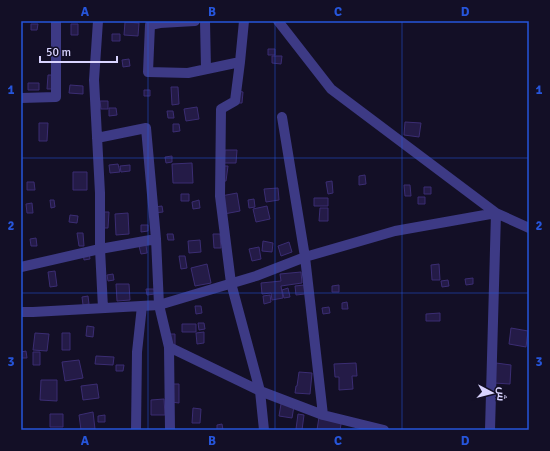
<svg xmlns="http://www.w3.org/2000/svg" width="550" height="451" viewBox="0 0 550 451" font-family="Signika,Cairo,sans-serif">
	<style>
		.building { fill: #241b47; stroke: #3b2d73 }
		.lines { fill: none; stroke-linecap: round; stroke-linejoin: round }
		.minor { stroke: #3d3a85; stroke-width: 10 }
		.grid { fill: none; stroke: #2655da; stroke-width: 1; stroke-opacity: 0.55 }
		.neatline { fill: none; stroke: #2655da; stroke-width: 1.5 }
		.grid-label { font-size: 13px; text-anchor: middle; font-weight: bold; fill: #2655da }
	</style>
	<rect width="100%" height="100%" fill="#130f26"/>
	<path class="building" d="M125,22L139,23L138,36L124,35Z
		M31,24H38L37,30H31Z
		M71,24H78V35H71Z
		M112,34H120V41H112Z
		M268,49H275V55H268Z
		M272,56H282L281,64L272,63Z
		M129,59L130,66L123,67L122,60Z
		M48,75H55L53,89H47Z
		M28,83H39V90H28Z
		M70,85L83,86V94L69,93Z
		M171,87H178L179,104L172,105Z
		M144,90H150V96H144Z
		M238,91L243,92L242,103H237Z
		M100,101H108V109H101Z
		M197,107L199,119L186,121L184,109Z
		M109,108H116L117,115L109,116Z
		M167,111H173L174,118H168Z
		M405,122L421,123L419,137L404,135Z
		M39,123H48L47,141H39Z
		M173,124H179L180,131L173,132Z
		M225,150H237L236,163H224Z
		M172,156V162L166,163L165,157Z
		M192,163L193,183H173L172,164Z
		M118,164L120,172L110,173L109,165Z
		M130,165V171L121,172L120,166Z
		M220,166H228L226,181H219Z
		M73,172H87V190H73Z
		M365,175L366,184L359,185V176Z
		M332,181L333,193L328,194L326,182Z
		M27,182H34L35,190H27Z
		M404,185H410L411,196H405Z
		M424,187H431V194H424Z
		M278,188L279,200L266,202L264,189Z
		M237,193L240,211L224,214L221,196Z
		M181,194H189V201H181Z
		M418,197H425V204H418Z
		M314,198H328V206H314Z
		M254,199L255,207L249,208L248,200Z
		M50,200H54L55,207L51,208Z
		M199,200L200,208L193,209L192,202Z
		M32,203L33,213H27L26,204Z
		M162,206L163,212L154,213V207Z
		M267,206L270,219L256,222L253,209Z
		M320,208H328V221H319Z
		M102,212H109L108,228H101Z
		M128,213L129,234L116,235L115,214Z
		M70,215L78,216L77,223L69,222Z
		M141,225H148V231L141,232Z
		M77,233H83L84,246H79Z
		M167,234H173L174,240H168Z
		M213,234H220L221,248H214Z
		M36,238L37,246H31L30,239Z
		M200,240L201,252L189,253L188,241Z
		M263,241L273,243L272,252L262,251Z
		M289,242L292,252L281,256L278,246Z
		M146,245L147,253L141,254L139,246Z
		M259,247L261,259L252,261L249,249Z
		M83,253H89L90,259L84,260Z
		M179,256H185L187,268L181,269Z
		M207,264L211,283L195,286L191,268Z
		M439,264L440,280H432L431,265Z
		M55,271L57,286L50,287L48,272Z
		M301,272L302,283L281,286L283,298L272,300L271,293L262,294L261,283L281,281L280,274Z
		M113,274L114,280L108,281L107,275Z
		M473,278V284L466,285L465,279Z
		M448,280L449,286L442,287L441,281Z
		M116,284H129L130,300L117,301Z
		M304,285L305,294L296,295L295,286Z
		M339,285V292H332V286Z
		M288,288L290,297L284,298L282,290Z
		M146,289H154L155,294L147,295Z
		M270,295L271,302L264,304L263,296Z
		M88,296L89,304L83,305L82,297Z
		M347,302L348,309H342V303Z
		M195,306H201L202,313L196,314Z
		M329,307L330,313L323,314L322,308Z
		M440,313V321H426V314Z
		M198,323H204L205,329L199,330Z
		M182,324H196V332H182Z
		M87,326L94,327L93,337L86,336Z
		M511,328L528,331L526,347L509,344Z
		M204,332V343L197,344L196,333Z
		M35,333L49,334L47,351L33,350Z
		M62,333H70V350H62Z
		M169,334H175V350Z
		M26,351L27,358H21V352Z
		M33,352H40V365H33Z
		M96,356L114,357L113,365L95,364Z
		M79,360L83,378L65,381L62,362Z
		M356,363L357,376H352L353,389L339,390V377H335L334,364Z
		M496,363L511,365L510,384L494,383Z
		M116,365H124L123,371H116Z
		M299,372L312,373L310,394L295,393L296,386H297Z
		M41,380H57V401L40,400Z
		M97,384L99,398L83,400L81,386Z
		M171,384H179V403L171,402Z
		M282,398L295,400L292,418L279,416Z
		M164,399L165,415H151V400Z
		M193,408L201,409L200,423H192Z
		M93,412L95,429L81,430L79,415Z
		M50,414H63V427H50Z
		M298,414L304,415L302,430L296,429Z
		M105,415V422H98V416Z
		M319,417L342,419L340,430H317Z
		M222,424L223,430H217V425Z"/>
	<g class="lines">
		<path class="minor" d="M98,21L94,80L100,193V249L103,308
			M160,21V23L150,25L148,72L188,73L240,62L235,101L221,109L220,196L231,283L260,391L264,430
			M205,21L206,69
			M278,21L331,89L496,213L529,228
			M160,23L195,21
			M240,62L244,21
			M21,98L56,97V21
			M282,117L305,257L323,415
			M97,138L146,128L156,239L159,305L169,347L260,391L323,415L384,430
			M21,267L100,249L156,239
			M21,312H33L159,305L256,276L305,257L395,231L496,213L490,430
			M169,347L170,430
			M136,430L137,352L142,306"/>
	</g>
	<path class="grid" d="M148,21V430M275,21V430M402,21V430M21,158H529M21,293H529"/>
	<rect width="550" height="451" fill="none" stroke="#130f26" stroke-width="44"/>
	<g transform="translate(492 393) rotate(97)" stroke="#130f26" stroke-width="3" paint-order="stroke">
	<path d="M0-3L7 15L0 10L-7 15Z" fill="#d9d4ff"/>
	<text y="-6" font-size="11" font-weight="bold" text-anchor="middle" fill="#d9d4ff">ش</text>
	</g>
	<path d="M40 56v6h77v-6" fill="none" stroke="#d9d4ff" stroke-width="2"/>
	<text x="46" y="56" font-size="12" fill="#d9d4ff" stroke="#130f26" stroke-width="3" paint-order="stroke">50 m</text>
	<rect x="22" y="22" width="506" height="407" class="neatline"/>
	<g class="grid-label">
		<text x="85" y="16">A</text>
		<text x="212" y="16">B</text>
		<text x="338" y="16">C</text>
		<text x="465" y="16">D</text>
		<text x="11" y="94">1</text>
		<text x="539" y="94">1</text>
		<text x="11" y="230">2</text>
		<text x="539" y="230">2</text>
		<text x="11" y="366">3</text>
		<text x="539" y="366">3</text>
		<text x="85" y="445">A</text>
		<text x="212" y="445">B</text>
		<text x="338" y="445">C</text>
		<text x="465" y="445">D</text>
	</g>
</svg>
